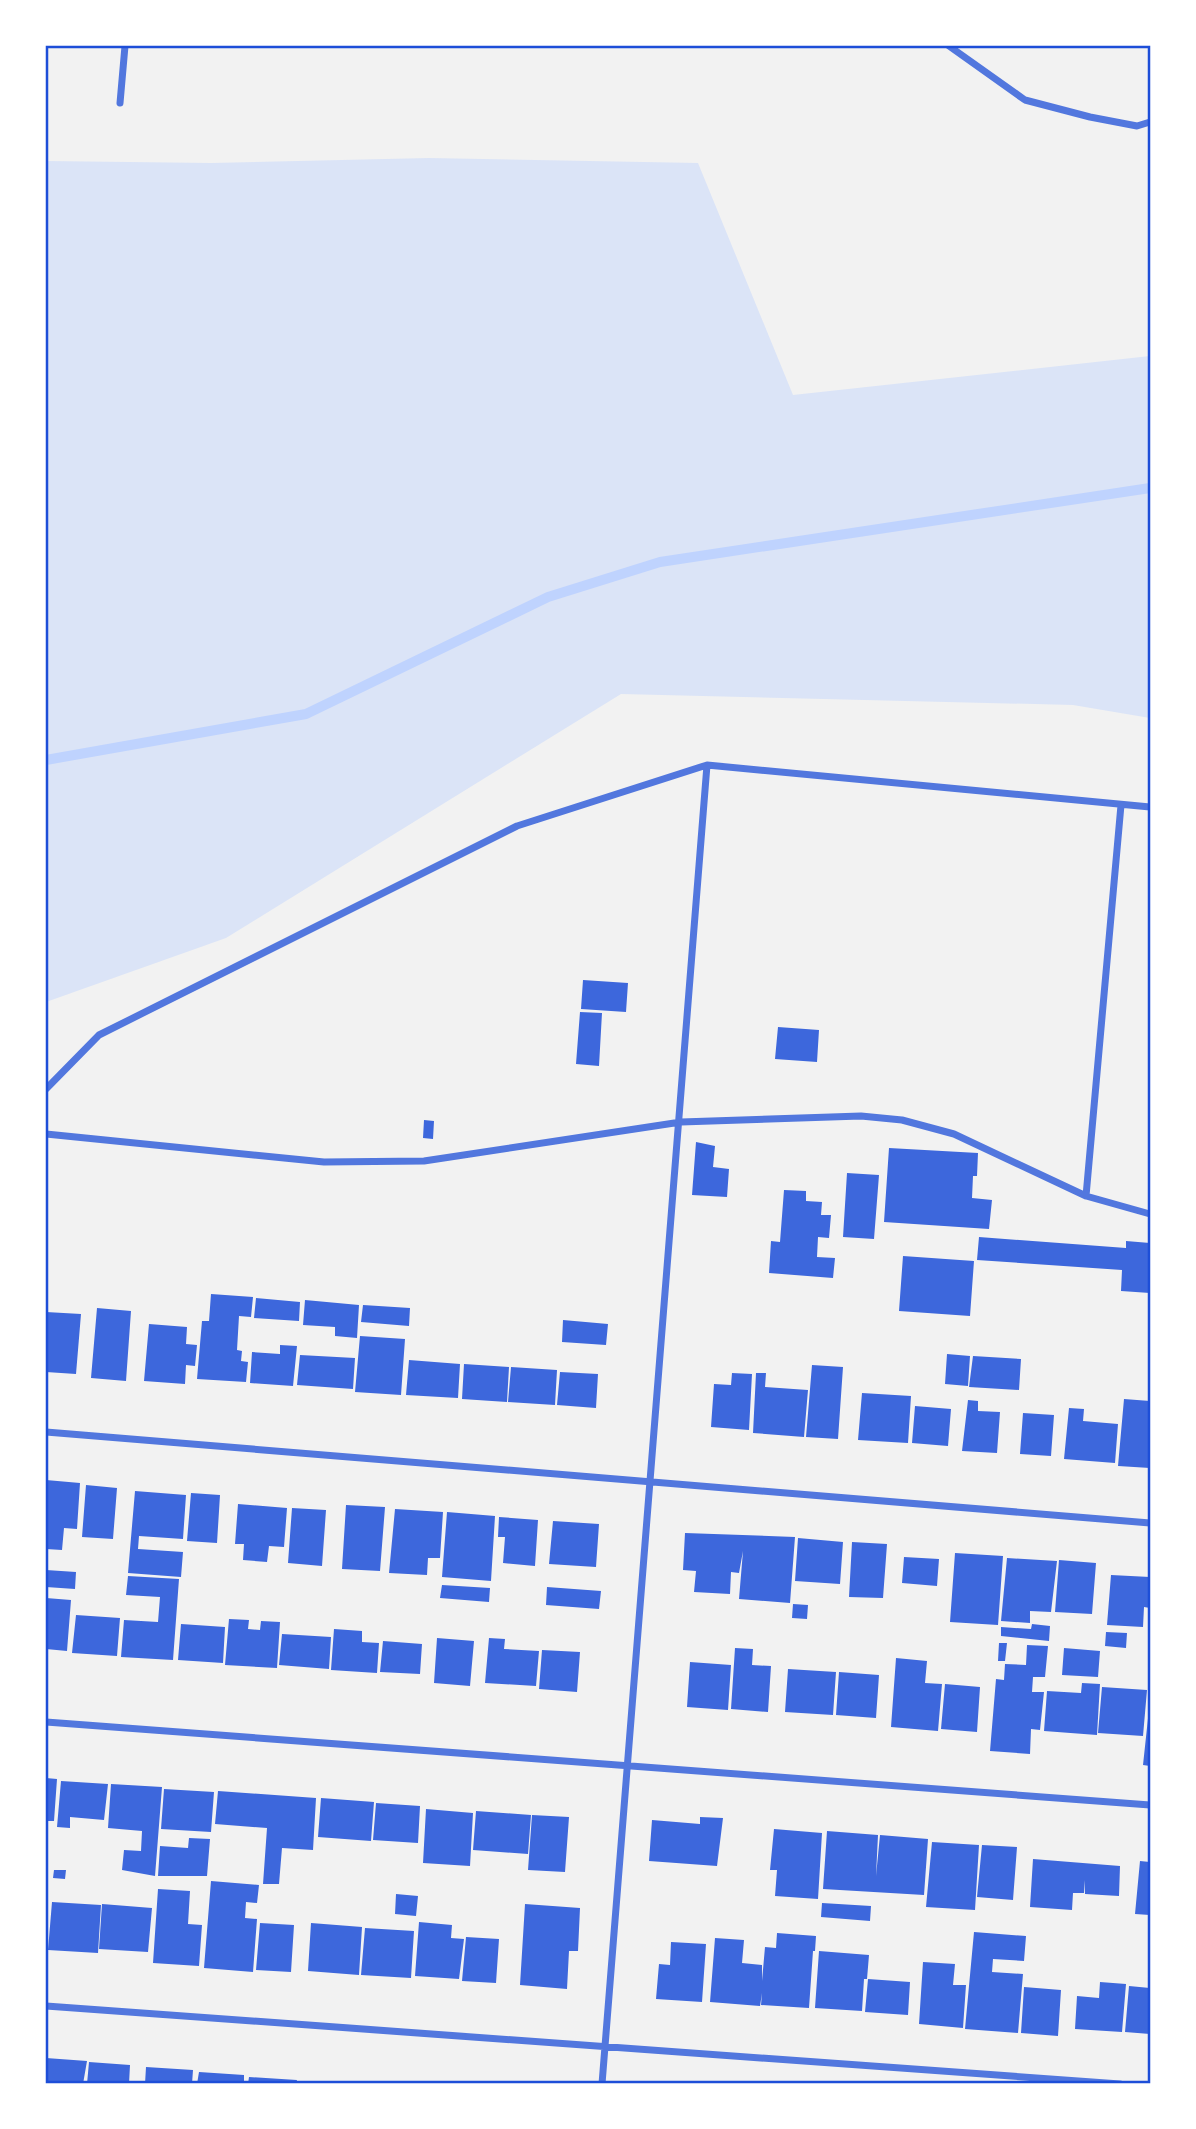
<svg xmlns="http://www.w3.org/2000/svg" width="1196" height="2129" viewBox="0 0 1196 2129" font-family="Karla,sans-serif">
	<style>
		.green { fill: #dbe4f7 }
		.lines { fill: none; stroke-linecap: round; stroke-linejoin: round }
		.stream { stroke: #bfd3fe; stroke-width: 10 }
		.building { fill: #3d67dc }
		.minor { stroke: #5277de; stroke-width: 7 }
		.neatline { fill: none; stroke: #1d4ed8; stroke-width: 2.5 }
	</style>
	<rect width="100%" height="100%" fill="#f2f2f2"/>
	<path class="green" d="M429,158L698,163L793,395L1150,356V718L1073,705L621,694L226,938L46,1002V161L211,163Z"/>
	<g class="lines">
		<path class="stream" d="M46,760L306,714L548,597L660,562L1150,488"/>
	</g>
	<path class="building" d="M583,980L628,983L626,1012L581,1009Z
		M580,1012L602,1013L599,1066L576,1064Z
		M778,1027L819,1030L817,1062L775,1059Z
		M424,1120L434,1121L433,1139L423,1138Z
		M696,1142L715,1146L713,1167L729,1169L727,1197L692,1195Z
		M889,1148L978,1153L977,1176H973L972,1198L992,1200L989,1229L884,1222Z
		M847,1173L879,1175L874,1239L843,1237Z
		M784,1190L806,1191V1201L822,1202L821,1215H831L829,1238L818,1237L817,1257L835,1258L833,1278L769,1273L771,1241L780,1242Z
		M979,1237L1126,1248V1241L1150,1243V1293L1121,1291L1122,1270L977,1260Z
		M903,1256L974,1261L970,1316L899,1311Z
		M211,1294L253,1297L251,1317L239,1316L237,1350L242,1351L241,1361L248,1362L246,1382L197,1379L202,1321H209Z
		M256,1298L300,1302L299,1321L254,1318Z
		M305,1300L359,1305L357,1338L335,1336V1327L303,1325Z
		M363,1305L410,1308L409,1326L361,1322Z
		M97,1308L131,1311L126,1381L91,1378Z
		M46,1312L81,1314L76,1374L46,1372Z
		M563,1320L608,1324L606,1345L562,1342Z
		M149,1324L187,1327L186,1344L197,1345L195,1366L186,1365L185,1384L144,1381Z
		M360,1336L405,1339L401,1395L355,1392Z
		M280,1345L297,1346L293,1386L250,1383L252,1352L280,1354Z
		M947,1354L970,1356L968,1386L945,1384Z
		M300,1355L355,1358L353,1389L297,1385Z
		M973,1356L1021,1359L1019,1390L969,1387Z
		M409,1360L460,1364L458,1398L406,1395Z
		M464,1364L509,1367L507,1402L462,1399Z
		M812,1365L843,1367L838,1439L806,1437Z
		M511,1367L557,1370L555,1405L508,1402Z
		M560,1372L598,1374L596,1408L557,1405Z
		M732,1373L752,1374L749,1430L711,1427L714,1384L731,1385Z
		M756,1373H766L765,1387L808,1390L804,1437L753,1433Z
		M862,1393L911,1396L908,1443L858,1440Z
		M1124,1399L1150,1401V1468L1118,1466Z
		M968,1400L978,1401V1411L1000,1412L997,1453L962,1451Z
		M915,1406L951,1409L948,1446L912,1443Z
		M1069,1408L1084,1409L1083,1421L1118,1424L1115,1463L1064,1459Z
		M1023,1413L1054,1415L1051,1456L1020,1454Z
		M46,1480L80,1483L77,1529L64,1528L62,1550L46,1549Z
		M86,1485L117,1488L113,1539L82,1537Z
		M135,1491L186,1495L183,1539L139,1536L138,1549L183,1552L181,1577L128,1573Z
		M191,1493L220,1495L217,1543L187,1541Z
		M238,1504L287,1508L284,1547L269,1546L267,1562L243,1560L244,1544H235Z
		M346,1505L385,1507L380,1571L342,1569Z
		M292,1508L326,1510L322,1566L288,1563Z
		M395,1509L443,1512L440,1558H428L427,1575L389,1573Z
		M447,1512L495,1516L491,1581L442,1577Z
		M499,1517L538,1520L535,1566L503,1563L505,1537H498Z
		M553,1521L599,1524L596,1567L549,1564Z
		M685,1533L795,1537L790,1603L739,1599L743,1551L739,1573L731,1572L730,1594L694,1592L696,1571L683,1570Z
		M798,1538L843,1542L840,1584L795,1581Z
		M852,1542L887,1544L883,1598L849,1597Z
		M955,1553L1003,1556L998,1625L950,1622Z
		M904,1557L939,1559L937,1586L902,1583Z
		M1007,1558L1057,1561L1051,1612L1030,1611V1623L1001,1621Z
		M1059,1560L1096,1563L1092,1614L1055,1612Z
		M46,1570L76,1572L75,1589L46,1587Z
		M1111,1575L1150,1577V1608L1144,1607L1143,1627L1107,1625Z
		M128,1576L179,1579L173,1660L121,1657L124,1620L158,1622L160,1597L126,1595Z
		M442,1585L490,1588L489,1602L440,1598Z
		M547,1587L601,1591L599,1609L546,1605Z
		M46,1598L71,1600L67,1651L46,1649Z
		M793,1604L808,1605L807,1619L792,1618Z
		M76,1615L120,1618L117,1656L72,1653Z
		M229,1619L249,1620L248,1629L260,1630L261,1621L280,1622L277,1668L225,1665Z
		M181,1624L225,1627L223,1663L178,1660Z
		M1032,1624L1050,1626L1049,1641L1001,1636V1627L1031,1629Z
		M334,1629L362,1631V1642L379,1643L377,1673L331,1670Z
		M1106,1632L1127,1633L1126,1648L1105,1646Z
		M282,1634L331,1637L329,1669L279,1665Z
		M437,1638L474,1641L470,1686L434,1683Z
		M489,1638L505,1639L504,1649L539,1651L536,1686L485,1683Z
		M383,1641L422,1644L420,1674L380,1672Z
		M999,1643H1007L1005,1661H998Z
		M1027,1645L1048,1646L1045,1677H1033L1032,1692H1044L1040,1730L1031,1729L1030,1754L990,1751L996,1679L1004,1680L1005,1664L1026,1665Z
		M735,1648L753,1649L752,1665L771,1666L768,1712L731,1709Z
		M1064,1648L1100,1651L1098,1677L1062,1675Z
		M542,1650L580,1652L577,1692L539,1689Z
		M896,1658L927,1661L925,1683L942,1684L938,1731L891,1727Z
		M690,1662L731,1665L728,1710L687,1707Z
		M788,1669L836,1672L833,1715L785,1712Z
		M839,1672L879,1675L876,1718L836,1715Z
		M1082,1683L1100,1684L1097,1735L1044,1731L1047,1691L1081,1693Z
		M945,1684L980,1687L977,1732L941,1729Z
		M1102,1687L1147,1690L1143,1736L1098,1733Z
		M1149,1709H1150V1766L1143,1765Z
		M46,1778L57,1779L54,1821H46Z
		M61,1781L108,1784L104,1820L70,1817V1828L57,1827Z
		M111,1784L162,1787L155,1876L122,1870L124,1850L141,1851L142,1831L108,1828Z
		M164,1789L214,1792L211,1832L161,1829Z
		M218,1791L316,1798L313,1850L282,1848L279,1884H263L267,1828L215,1824Z
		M321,1798L374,1802L371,1841L318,1837Z
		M376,1803L420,1806L418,1843L373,1840Z
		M426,1809L473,1813L470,1866L423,1863Z
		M476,1811L531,1815L528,1854L473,1850Z
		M532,1815L569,1817L565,1872L528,1870Z
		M700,1817L723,1818L717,1866L649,1861L652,1820L700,1824Z
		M774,1829L822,1833L818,1899L775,1896L777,1870H770Z
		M827,1831L878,1835L876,1876L880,1835L928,1839L924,1895L823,1889Z
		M189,1838L210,1839L207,1876H158L160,1846L188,1848Z
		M932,1842L979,1845L975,1910L926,1907Z
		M982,1845L1017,1847L1013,1900L977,1897Z
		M1033,1859L1120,1866L1119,1896L1085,1894V1880L1084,1893H1073L1072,1910L1030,1907Z
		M1140,1861L1150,1862V1915L1135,1914Z
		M54,1870H66L65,1879L53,1878Z
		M211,1881L259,1885L257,1903L246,1902L245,1918L257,1919L253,1972L204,1968Z
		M158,1889L190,1891L188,1924L202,1925L199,1966L153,1963Z
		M396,1894L418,1896L416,1916L395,1914Z
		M52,1902L101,1905L98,1953L48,1950Z
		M822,1903L871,1906L870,1921L821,1917Z
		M102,1904L152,1908L148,1952L99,1949Z
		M525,1904L580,1908L578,1951H569L567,1989L520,1985Z
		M419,1922L452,1925L451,1938L464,1939L459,1979L415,1976Z
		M260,1923L294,1925L291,1972L256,1970Z
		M311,1923L362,1927L359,1975L308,1971Z
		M365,1928L414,1931L411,1978L361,1975Z
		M974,1932L1026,1936L1024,1961L993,1959L992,1972L1023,1974L1018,2033L965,2029Z
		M777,1933L816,1936L815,1951H813L809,2008L761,2005L762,1993L760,2006L710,2002L715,1938L744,1940L742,1963L762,1965V1981L765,1947L776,1948Z
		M466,1937L499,1939L496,1983L462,1981Z
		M671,1942L706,1944L702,2002L656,1999L659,1964L670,1965Z
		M819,1951L869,1955L867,1979H864L862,2011L815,2008Z
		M923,1962L955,1964L953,1985H966L963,2028L919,2024Z
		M868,1979L910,1982L908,2015L865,2012Z
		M1100,1982L1126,1984L1122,2032L1075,2029L1077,1996L1099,1998Z
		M1129,1986L1150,1988V2034L1125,2032Z
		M1024,1987L1061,1990L1058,2036L1021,2033Z
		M46,2058L87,2061L83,2084H46Z
		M89,2062L130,2065L129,2084H87Z
		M146,2067L193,2070L192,2084H145Z
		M199,2072L244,2075V2084H197Z
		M249,2077L297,2080L296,2084H248Z"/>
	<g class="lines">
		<path class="minor" d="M949,46L1025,100L1090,117L1137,126L1150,122
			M120,103L125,46
			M46,1089L99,1035L517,826L707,765L1150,807
			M46,1134L324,1162L424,1161L681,1122L861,1116L902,1120L954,1134L1086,1196L1150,1214
			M1086,1196L1121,805
			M46,1432L1150,1523
			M46,1722L1150,1805
			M46,2006L1120,2084
			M602,2084L707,765"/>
	</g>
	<rect width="1196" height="2129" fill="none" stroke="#ffffff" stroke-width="94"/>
	<rect x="47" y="47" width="1102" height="2035" class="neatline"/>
</svg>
